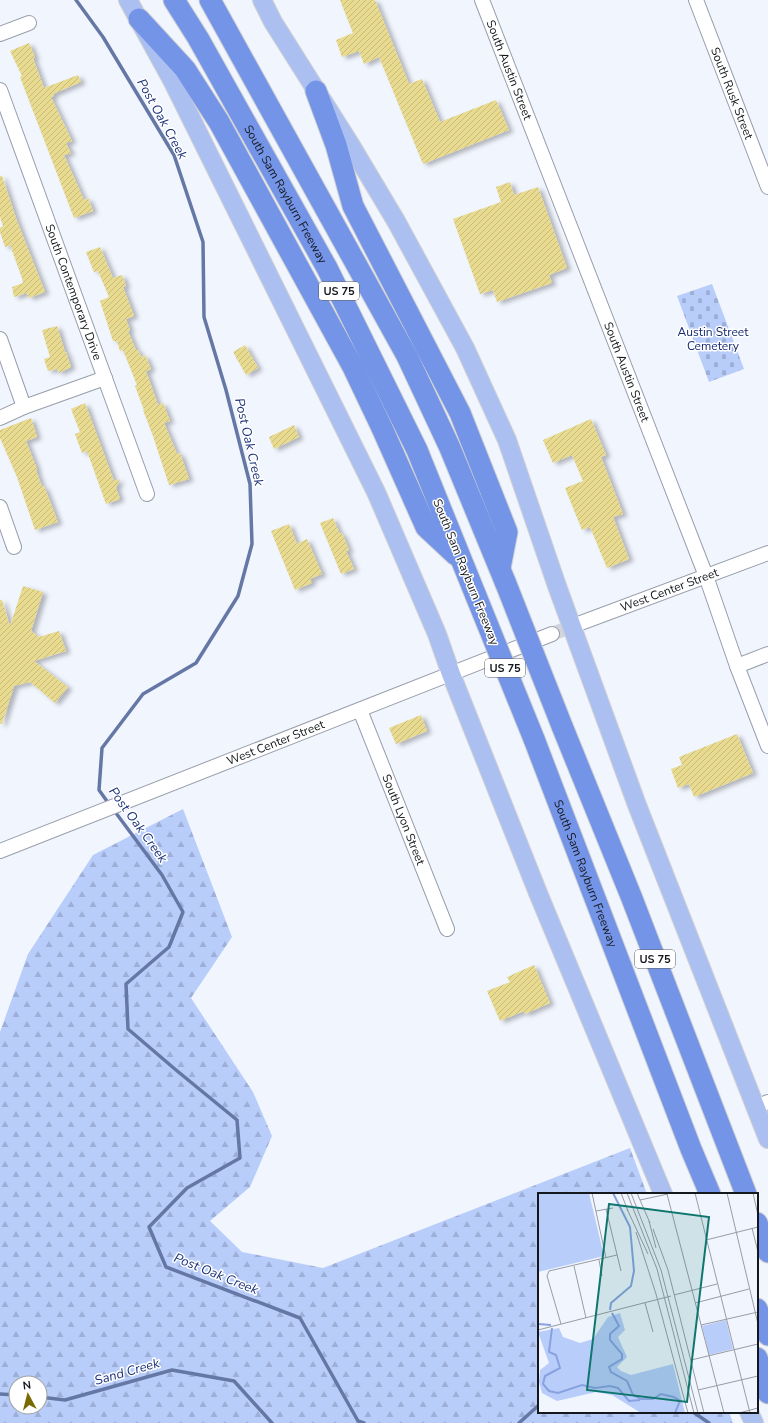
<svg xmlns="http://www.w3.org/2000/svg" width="768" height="1423" viewBox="0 0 768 1423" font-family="'Nunito Sans',sans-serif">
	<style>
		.forest { fill: url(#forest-firs); fill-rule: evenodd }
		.cemetery { fill: url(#cemetery-stones) }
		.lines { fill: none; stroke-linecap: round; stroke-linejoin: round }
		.stream { stroke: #6578a5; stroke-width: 3.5 }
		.building { fill: url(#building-hatch); filter: url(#shadow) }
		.minor-tunnel { stroke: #d0d4dc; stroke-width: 14; stroke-dasharray: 14 7; stroke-linecap: butt }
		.minor-casing { stroke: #989eab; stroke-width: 16 }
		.major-casing { stroke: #d0d1d2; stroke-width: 20 }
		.highway-casing { stroke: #d0d1d2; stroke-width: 23 }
		.minor { stroke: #fff; stroke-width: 14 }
		.major { stroke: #acbff1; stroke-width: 18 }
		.highway { stroke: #7494e7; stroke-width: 21 }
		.highway-bridge-casing { stroke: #d0d1d2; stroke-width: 23; stroke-linecap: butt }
		.highway-bridge { stroke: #7494e7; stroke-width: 21 }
		.labels { text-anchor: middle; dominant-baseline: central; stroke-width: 3; stroke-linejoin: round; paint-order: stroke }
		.shield { fill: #fff; stroke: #5a5d60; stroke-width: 1 }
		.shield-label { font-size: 11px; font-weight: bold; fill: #14171c }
		.street-label { font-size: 12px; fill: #14171c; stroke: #fff }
		.park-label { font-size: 12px; fill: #162b72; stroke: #fff }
		.water-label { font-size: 13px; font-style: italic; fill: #1b327a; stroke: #fff }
		.inset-river { fill: none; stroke: #88a2e0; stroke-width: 2 }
		.inset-road { fill: none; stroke: #999ca4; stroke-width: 1 }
		.view { fill: #0f766e; fill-opacity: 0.15; stroke: #0f766e; stroke-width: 2 }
		.inset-edge { fill: none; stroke: #14171c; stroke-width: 2 }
	</style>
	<defs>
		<pattern id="forest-firs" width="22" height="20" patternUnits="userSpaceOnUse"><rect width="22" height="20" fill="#b9cdfb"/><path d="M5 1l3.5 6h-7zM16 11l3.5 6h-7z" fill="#9eafd7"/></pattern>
		<pattern id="cemetery-stones" width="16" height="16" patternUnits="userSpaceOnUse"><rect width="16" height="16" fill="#b9cdfb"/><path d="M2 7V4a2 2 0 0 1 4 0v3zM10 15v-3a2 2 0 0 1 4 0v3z" fill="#9eafd7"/></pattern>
		<pattern id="building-hatch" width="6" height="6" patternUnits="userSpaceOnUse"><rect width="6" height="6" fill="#e8da8f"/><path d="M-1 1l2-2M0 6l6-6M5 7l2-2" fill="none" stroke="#c6ba7b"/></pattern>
		<filter id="shadow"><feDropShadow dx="4.5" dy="2.5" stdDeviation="2" flood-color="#0004"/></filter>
	</defs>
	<rect width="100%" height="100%" fill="#f1f5fe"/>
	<path class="forest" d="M183,809L232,937L191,998L253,1092L272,1136L250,1187L210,1221L242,1252L323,1268L630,1148L647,1194H539V1412H729L733,1423H0V1032L28,954L93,855ZM16,1383H40V1407H16Z"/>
	<path class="cemetery" d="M712,284L744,369L709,382L677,296Z"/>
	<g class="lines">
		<path class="stream" d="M76,0L103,37L174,155L203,242L204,317L226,390L250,484L252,544L238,596L196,663L143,694L102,748L99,790L109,804
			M113,809L162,875L183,912L169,947L126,984L128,1029L176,1070L237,1120L240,1158L187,1188L149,1227L166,1267L300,1318L358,1421L364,1423
			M0,1394L16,1395
			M40,1397L65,1400L172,1370L234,1381L272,1423
			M693,1412L709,1423
			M519,1423L539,1405"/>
	</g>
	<path class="building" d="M340,0H375L409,84L422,79L440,122L496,100L509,130L423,164L379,57L364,64L359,51L342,57L336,40L353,33Z
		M29,43L35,57L33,58L44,88L78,75L81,82L53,94L54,96L51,97L72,141L66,143L71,153L64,155L84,200L88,198L93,211L74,218L20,77L22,76L10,51Z
		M0,176H2L17,221L45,292L29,298L27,293L14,297L12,287L23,283L22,278L10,245L5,247L0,232V228L3,226L0,217Z
		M510,182L514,195L538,187L567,268L549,275L552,283L497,302L493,290L480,294L453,219L501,202L496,187Z
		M100,247L113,278L122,275L126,286L123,287L134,316L126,319L130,330L128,331L136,350H138L141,357L145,355L151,369L146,371L158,405L163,403L170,421L164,423L177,454L180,453L189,479L169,485L153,436L143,410H144L135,386L137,385L123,350L120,351L117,341H113L100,301L109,297L98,271L94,272L86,252Z
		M57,326L65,352H66L71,367L59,373L57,369L48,371L44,359L50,357L42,330Z
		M245,345L258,368L246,375L233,352Z
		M85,403L114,481L120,479L116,488L120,499L106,504L87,451L82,453L75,434L80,432L71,409Z
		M31,418L37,437L26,441L37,469L36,470L42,487L44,486L58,522L35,530L17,477L0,438V430Z
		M591,419L606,455L601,457L623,514L613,517L629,559L607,568L590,527L582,530L565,488L583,481L572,455L553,463L543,440Z
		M294,425L299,437L274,449L269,437Z
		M333,518L340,534L342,533L349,550L346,551L354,569L341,574L320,523Z
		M289,524L297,544L307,539L322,574L310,579L312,583L295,590L271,531Z
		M23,586L43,592L31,631L39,637L59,631L66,651L34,661L68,687L55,703L30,682L14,686L2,724H0V600H2L10,626Z
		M421,715L427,731L396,744L389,728Z
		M737,734L753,773L694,797L689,784L678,788L671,769L682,765L679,757Z
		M534,965L550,1003L525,1014L524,1011L500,1021L487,991L510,982L507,977Z"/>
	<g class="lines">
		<path class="minor-tunnel" d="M552,634L570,627"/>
		<g class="minor-casing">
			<g id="minor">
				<path id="s1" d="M482,0L706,576L737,666L768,746"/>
				<path id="s2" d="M696,0L768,187"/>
				<path d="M0,34L29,23"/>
				<path id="s3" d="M0,90L147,494"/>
				<path d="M0,339L24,407"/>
				<path d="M0,418L24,407L105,378"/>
				<path d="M0,507L14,547"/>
				<path id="s4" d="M570,627L768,553"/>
				<path d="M737,666L768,654"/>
				<path id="s5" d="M360,710L447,929"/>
				<path id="s6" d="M0,851L552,634"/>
				<path d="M756,1107L768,1102"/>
			</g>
		</g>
		<g class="major-casing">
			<path id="major" d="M128,0L173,82L376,492L437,634L451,674L538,893L663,1194
				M262,0L273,22L350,144L396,221L465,348L507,440L557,586L637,805L768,1139
				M749,1412L754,1423"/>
		</g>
		<g class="highway-casing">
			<g id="highway">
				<path id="s7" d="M174,0L198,38L327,268L417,450L476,596"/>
				<path d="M210,0L407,356L450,448L506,584"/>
				<path d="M139,19L185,69L219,122L353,367L382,428L426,527L456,555"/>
				<path d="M316,91L336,145L353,206L460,413L507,532L500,568"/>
				<path d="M562,726L631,896L746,1194"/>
				<path id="s8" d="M534,739L691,1149L710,1194"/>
				<path d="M757,1223L768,1252"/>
				<path d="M757,1309L768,1335"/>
				<path d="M757,1358L768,1393"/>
			</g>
		</g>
		<use href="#minor" class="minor"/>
		<use href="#major" class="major"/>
		<use href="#highway" class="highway"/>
		<g class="highway-bridge-casing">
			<path id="highway-bridge" d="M506,584L562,726
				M476,596L534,739"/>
		</g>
		<use href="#highway-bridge" class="highway-bridge"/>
	</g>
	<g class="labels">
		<g class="shield">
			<rect x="319" y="282" width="40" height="18" rx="3"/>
			<rect x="485" y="659" width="40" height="18" rx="3"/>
			<rect x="635" y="950" width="40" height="18" rx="3"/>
		</g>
		<g class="shield-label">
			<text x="339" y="291">US 75</text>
			<text x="505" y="668">US 75</text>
			<text x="655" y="959">US 75</text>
		</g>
		<g class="street-label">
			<text stroke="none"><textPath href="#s1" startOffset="75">South Austin Street</textPath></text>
			<text stroke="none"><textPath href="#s2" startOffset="100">South Rusk Street</textPath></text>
			<text stroke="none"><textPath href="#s7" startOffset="224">South Sam Rayburn Freeway</textPath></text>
			<text stroke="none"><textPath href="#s3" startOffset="215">South Contemporary Drive</textPath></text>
			<text stroke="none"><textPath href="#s1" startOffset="399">South Austin Street</textPath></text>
			<text transform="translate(466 572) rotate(68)">South Sam Rayburn Freeway</text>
			<text stroke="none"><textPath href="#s4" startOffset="106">West Center Street</textPath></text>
			<text stroke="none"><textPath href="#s6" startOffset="296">West Center Street</textPath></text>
			<text stroke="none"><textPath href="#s5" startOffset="118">South Lyon Street</textPath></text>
			<text stroke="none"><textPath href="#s8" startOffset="144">South Sam Rayburn Freeway</textPath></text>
		</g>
		<g class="park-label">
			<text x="713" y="332">Austin Street<tspan x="713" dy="14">Cemetery</tspan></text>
		</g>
		<g class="water-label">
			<text transform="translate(162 119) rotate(61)">Post Oak Creek</text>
			<text transform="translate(249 442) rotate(77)">Post Oak Creek</text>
			<text transform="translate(138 825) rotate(54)">Post Oak Creek</text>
			<text transform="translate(216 1274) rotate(22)">Post Oak Creek</text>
			<text transform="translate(127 1372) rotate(-16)">Sand Creek</text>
		</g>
	</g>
	<g transform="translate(538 1193)">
		<rect width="220" height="220" fill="#f1f5fe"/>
		<path d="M188,127L195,156L171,162L164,133Z" fill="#b9cdfb"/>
		<path d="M82,120L87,137L80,144L89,164L79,174L83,178L93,182L135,171L147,220H103L74,202L58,199L19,208L4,200L1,189L2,177L11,170L0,139L21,135L25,144L42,150L55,146L70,124Z" fill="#b9cdfb"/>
		<path d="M0,0H51L66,63L0,79Z" fill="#b9cdfb"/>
		<path class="inset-river" d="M72,117L73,110L93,93L96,78L92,34L75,0M74,120L81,133L72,141V147L84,161V166L71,174L73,179L89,188L95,202L103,206H115L123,201L136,204L142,208L137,220M0,131L13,132M14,135L11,159L18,162L22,175L7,183L5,191L11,198L20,200L44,192L57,195L72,193L80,195L91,208L102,207"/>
		<path class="inset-road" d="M54,0L68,65M83,0L90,18M89,0L119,76L156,220M93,0L123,77L160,220M99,0L112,30M157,0L212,220M189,0L220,131M215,0L220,22M129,1L186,220M102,7L130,1M68,16L83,78M89,16L110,61M58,18L75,15M111,28L118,55M214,35L220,59M115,36L130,77L166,220M98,39L118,101L150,220M168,47L220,34M61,67L64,83M36,73L48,125M136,102L179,91M107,110L115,139M157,110L211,96M23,131L9,83L11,78L79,62M163,132L220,119M0,137L133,103M153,167L220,151M160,197L220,183M201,220L220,215"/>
		<path class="view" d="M71,11L171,24L149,209L49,197Z"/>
		<rect width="220" height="220" class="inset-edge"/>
	</g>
	<g transform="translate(28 1395) rotate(353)"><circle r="19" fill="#ffffff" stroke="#a1a2a4"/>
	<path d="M0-3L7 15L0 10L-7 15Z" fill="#786900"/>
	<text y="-6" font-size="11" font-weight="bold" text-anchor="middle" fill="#14171c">N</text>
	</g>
</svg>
